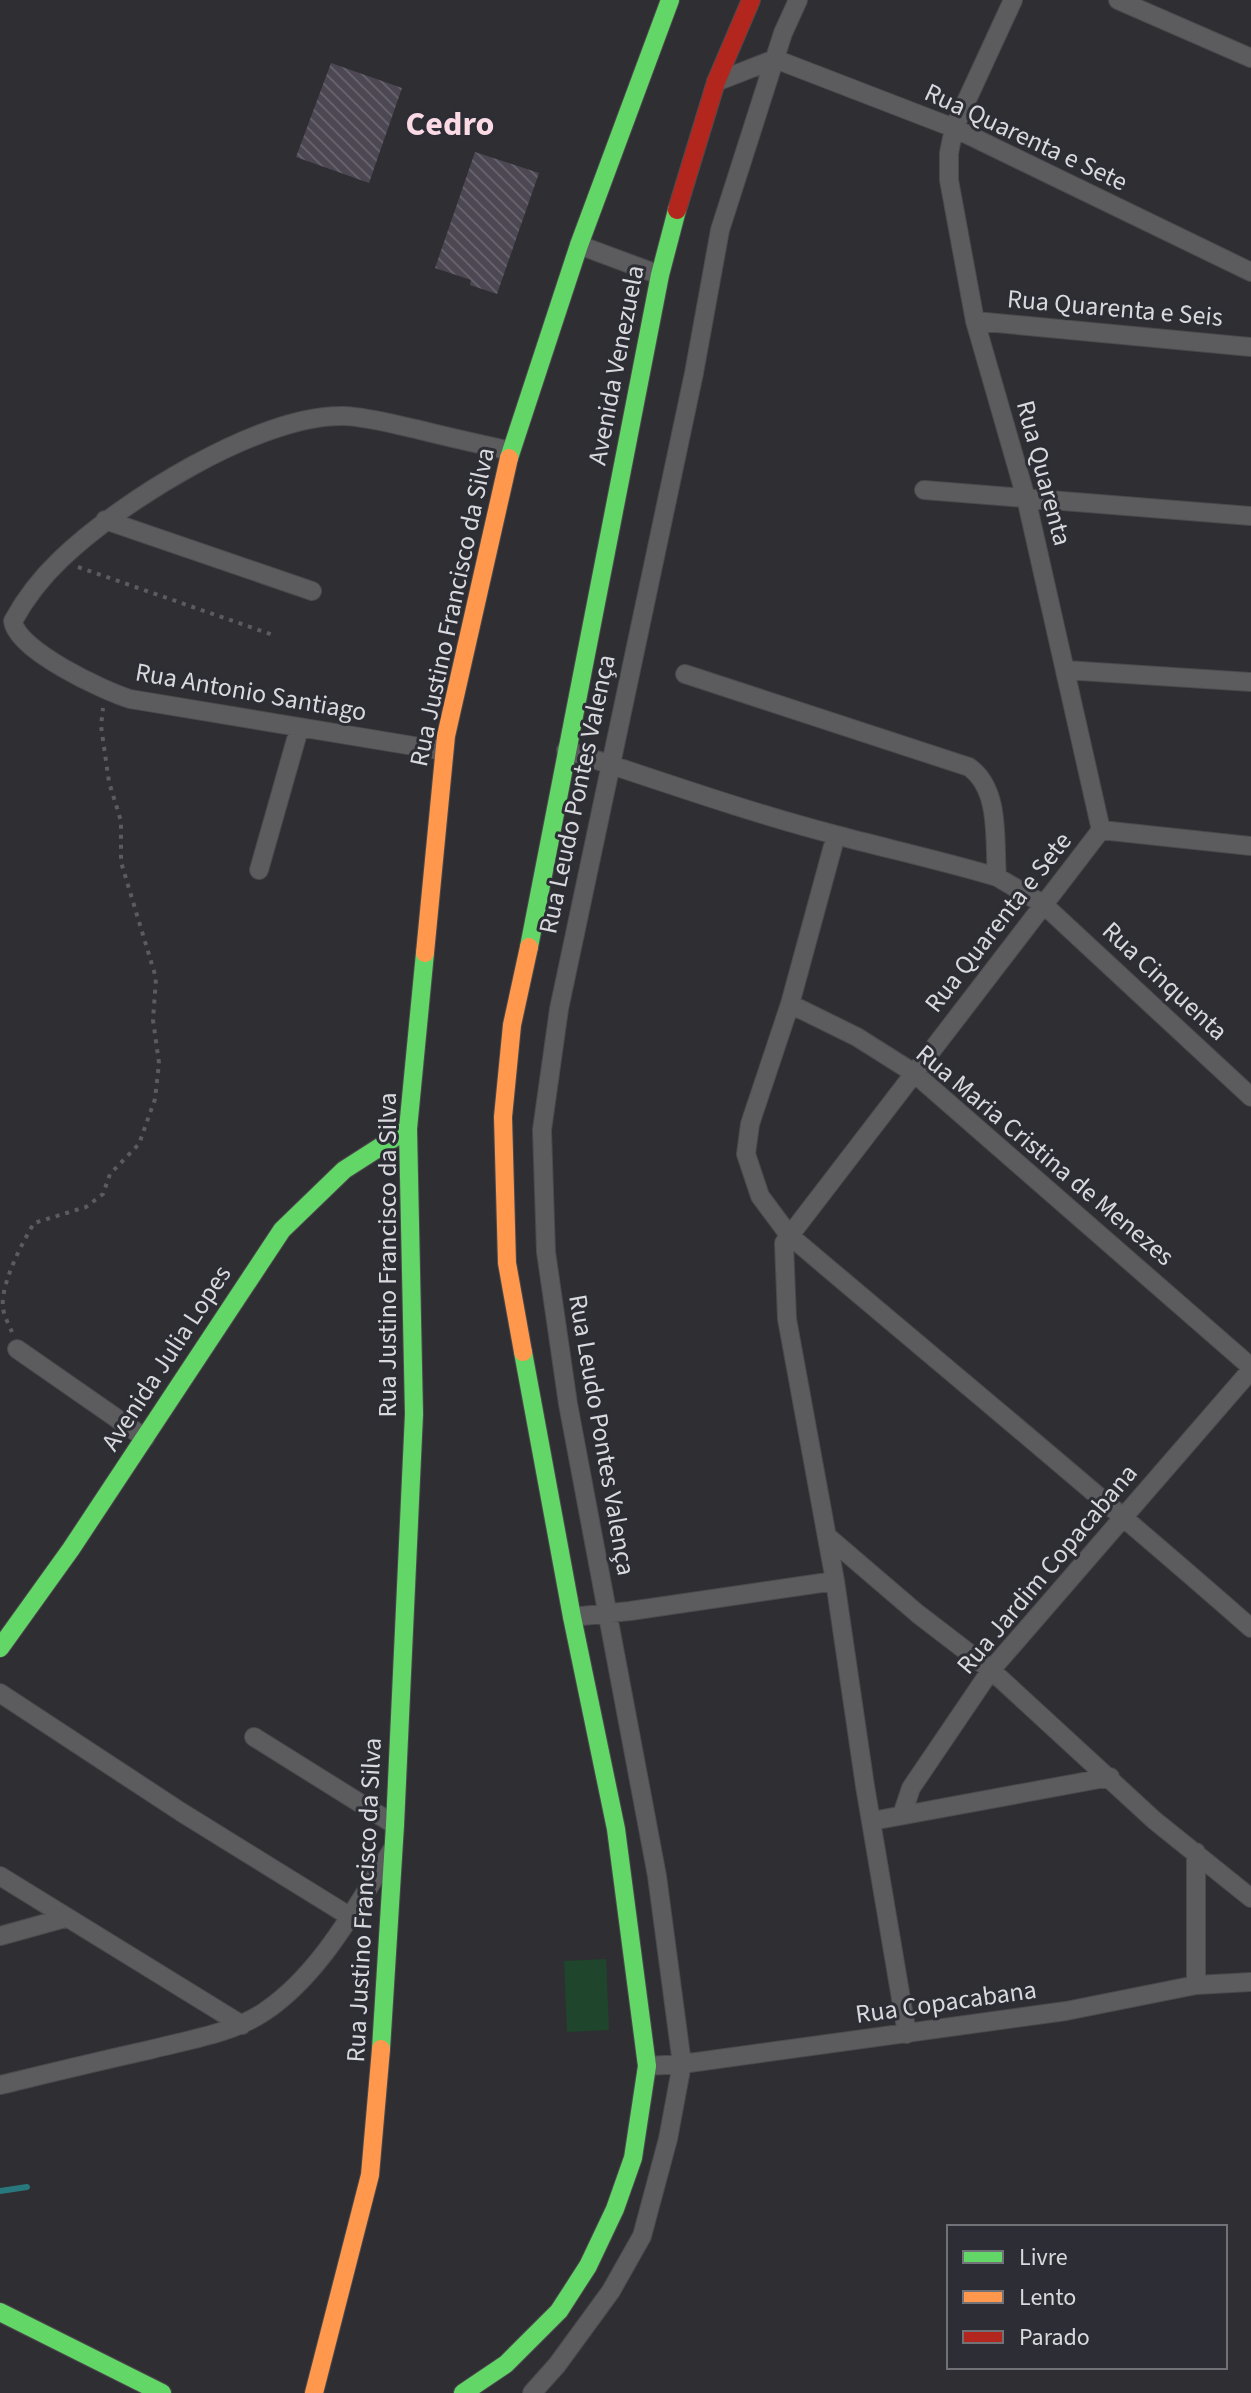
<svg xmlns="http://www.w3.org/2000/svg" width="1251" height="2393" viewBox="0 0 1251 2393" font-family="'Source Sans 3',sans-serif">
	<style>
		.pitch { fill: #1f452d }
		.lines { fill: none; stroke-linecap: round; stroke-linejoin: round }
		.stream { stroke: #29787d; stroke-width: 6 }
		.building { fill: url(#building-back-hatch) }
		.street-casing { stroke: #4a4a4d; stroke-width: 20 }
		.fast-casing { stroke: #4a4a4d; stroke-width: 20 }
		.slow-casing { stroke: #4a4a4d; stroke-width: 20 }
		.jam-casing { stroke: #4a4a4d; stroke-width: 20 }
		.path { stroke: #5c5c5f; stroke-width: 4; stroke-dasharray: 4 6; stroke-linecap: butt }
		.street { stroke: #5c5c5f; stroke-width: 18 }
		.fast { stroke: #63d668; stroke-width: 18 }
		.slow { stroke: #ff974d; stroke-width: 18 }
		.jam { stroke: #b3261e; stroke-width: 18 }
		.labels { text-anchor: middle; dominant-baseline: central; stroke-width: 6; stroke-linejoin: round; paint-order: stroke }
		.street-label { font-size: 26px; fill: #d8d8dd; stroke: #2d2d35 }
		.district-label { font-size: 34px; font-weight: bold; fill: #fbdae5; stroke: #2d2d35 }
	</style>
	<defs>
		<pattern id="building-back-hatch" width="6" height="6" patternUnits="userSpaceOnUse" patternTransform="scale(2)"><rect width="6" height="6" fill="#4c4752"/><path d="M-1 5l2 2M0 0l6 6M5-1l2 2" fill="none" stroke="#65616a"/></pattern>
	</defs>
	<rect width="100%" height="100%" fill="#2f2f33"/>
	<path class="pitch" d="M606,1959L609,2030L567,2032L564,1961Z"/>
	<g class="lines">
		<path class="stream" d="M0,2191L27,2187"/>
	</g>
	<path class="building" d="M331,63L402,88L369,183L296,157Z
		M475,152L539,173L497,294L470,285L471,280L435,268Z"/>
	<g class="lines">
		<g class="street-casing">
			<path id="street" d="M1013,0L954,128L949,153V180L975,321L1026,498L1101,830
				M1118,0L1251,58
				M716,82L775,59L954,128L1251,272
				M579,245L660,275
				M975,321L1251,347
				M924,490L1251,516
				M105,520L312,591
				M1065,670L1251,682
				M685,674L969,767C1001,790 994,840 997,877L1043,904L1251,1097
				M566,750C655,779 744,811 836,835C889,849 943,861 997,877
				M444,751L130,699C104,691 16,650 13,621C25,599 42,577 61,559C120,502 260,414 344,416C368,417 393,424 416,429C447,437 479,444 511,451
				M1101,830L1251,846
				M836,835L790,1004L750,1124L746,1154L760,1196L789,1235C943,1366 1099,1494 1251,1628
				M259,870L299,729
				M790,1004L857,1037L914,1073L1251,1367
				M17,1349L145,1438
				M827,1536L918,1614L991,1670L1154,1820L1251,1898
				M572,1617L630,1611L835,1581
				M0,1693L181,1812L349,1916
				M254,1737L395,1825
				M902,1815L911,1788L991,1670L1251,1370
				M872,1821L1110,1777
				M0,1876L242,2025
				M0,1936L65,1918
				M1196,1985V1852
				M907,2034L865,1786L835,1581L787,1319L784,1243L1101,830
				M647,2066L682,2064L1066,2011L1196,1985L1251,1982
				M0,2085C50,2073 99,2061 149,2050C187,2040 231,2034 264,2012C321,1974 356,1906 392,1850
				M532,2393L557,2365L611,2291L642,2236L668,2139L682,2064L657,1876L568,1404L546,1252L542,1130L559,1009L694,373L720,230L783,33L798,0"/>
		</g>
		<g class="fast-casing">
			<path id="fast" d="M509,458L579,245L670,0
				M529,947L660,275L677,210
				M0,1648L71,1549L282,1230L344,1170L408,1129
				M381,2049L395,1825L414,1414L408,1129L425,953
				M0,2312L162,2393
				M463,2393L506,2364L559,2311L588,2266L615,2209L633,2158L647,2066L616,1829L572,1617L523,1352"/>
		</g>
		<g class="slow-casing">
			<path id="slow" d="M425,953L446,736L509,458
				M523,1352L507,1263L503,1117L512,1025L529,947
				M314,2393L370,2175L381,2049"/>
		</g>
		<g class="jam-casing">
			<path id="jam" d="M677,210L716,82L751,0"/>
		</g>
		<path class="path" d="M78,567L276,636
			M12,1332C9,1325 4,1316 3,1308C0,1285 22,1243 34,1223L86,1207L103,1194L110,1174L139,1144L155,1099L159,1063L153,1020L156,978L121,862V821L109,782L101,726L103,708"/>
		<use href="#street" class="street"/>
		<use href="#fast" class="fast"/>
		<use href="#slow" class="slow"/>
		<use href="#jam" class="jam"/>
	</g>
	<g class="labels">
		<g class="street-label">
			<text transform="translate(1026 137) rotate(25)">Rua Quarenta e Sete</text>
			<text transform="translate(1115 308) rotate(5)">Rua Quarenta e Seis</text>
			<text transform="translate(616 365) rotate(-79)">Avenida Venezuela</text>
			<text transform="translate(1044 473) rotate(75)">Rua Quarenta</text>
			<text transform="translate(452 607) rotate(-78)">Rua Justino Francisco da Silva</text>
			<text transform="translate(251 692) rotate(10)">Rua Antonio Santiago</text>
			<text transform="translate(577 794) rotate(-78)">Rua Leudo Pontes Valença</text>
			<text transform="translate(998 922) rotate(-52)">Rua Quarenta e Sete</text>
			<text transform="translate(1165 981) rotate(43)">Rua Cinquenta</text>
			<text transform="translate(1045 1155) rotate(40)">Rua Maria Cristina de Menezes</text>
			<text transform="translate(387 1255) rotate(-90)">Rua Justino Francisco da Silva</text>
			<text transform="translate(166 1358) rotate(-57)">Avenida Julia Lopes</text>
			<text transform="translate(602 1435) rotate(80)">Rua Leudo Pontes Valença</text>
			<text transform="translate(1047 1569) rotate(-50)">Rua Jardim Copacabana</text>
			<text transform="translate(364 1900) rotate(-87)">Rua Justino Francisco da Silva</text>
			<text transform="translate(946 2002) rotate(-8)">Rua Copacabana</text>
		</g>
		<g class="district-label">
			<text x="450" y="124">Cedro</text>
		</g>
	</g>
	<rect x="947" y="2225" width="280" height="144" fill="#2d2d35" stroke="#717178" stroke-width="2"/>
	<rect x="963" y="2251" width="40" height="12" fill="#63d668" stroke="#717178" stroke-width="2"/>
	<text x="1019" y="2265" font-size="24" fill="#d8d8dd">Livre</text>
	<rect x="963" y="2291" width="40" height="12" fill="#ff974d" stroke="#717178" stroke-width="2"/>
	<text x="1019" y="2305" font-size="24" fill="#d8d8dd">Lento</text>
	<rect x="963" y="2331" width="40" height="12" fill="#b3261e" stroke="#717178" stroke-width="2"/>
	<text x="1019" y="2345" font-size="24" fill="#d8d8dd">Parado</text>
</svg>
